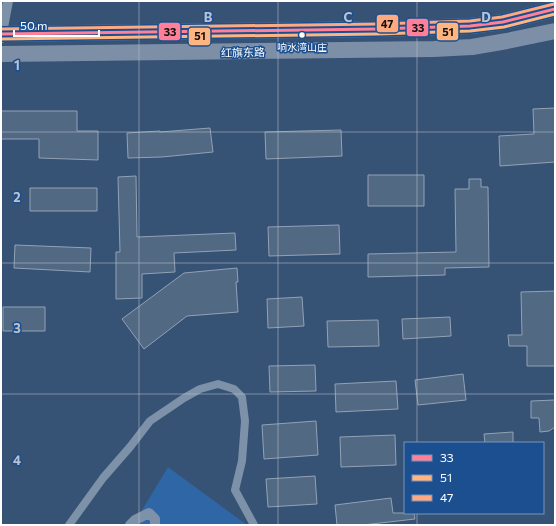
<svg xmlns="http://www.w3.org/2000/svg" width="556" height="526" viewBox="0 0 556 526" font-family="Commissioner,'Noto Sans SC',sans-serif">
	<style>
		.green { fill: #2f66a5 }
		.building { fill: #526984; stroke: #92a2b6 }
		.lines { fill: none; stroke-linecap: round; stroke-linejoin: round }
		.pedestrian { stroke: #7d92a8; stroke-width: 8 }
		.minor { stroke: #7d92a8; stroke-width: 10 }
		.primary { stroke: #7d8ea7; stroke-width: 16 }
		.bus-1-casing { stroke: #1b4f8f; stroke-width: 6 }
		.bus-2-casing { stroke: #1b4f8f; stroke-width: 6 }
		.bus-3-casing { stroke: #1b4f8f; stroke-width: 6 }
		.bus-1 { stroke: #ff8098; stroke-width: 3 }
		.bus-2 { stroke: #ffb580; stroke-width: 3 }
		.bus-3 { stroke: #ffa980; stroke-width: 3 }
		.grid { fill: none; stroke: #b9c2ce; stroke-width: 1; stroke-opacity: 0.55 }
		.bus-dot { fill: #fff; stroke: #1b4f8f; stroke-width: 1.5 }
		.labels { text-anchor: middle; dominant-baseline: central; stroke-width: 3; stroke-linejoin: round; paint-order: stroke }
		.bus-label { font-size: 10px; fill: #fff; stroke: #1b4f8f }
		.street-label { font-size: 11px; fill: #fff; stroke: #1b4f8f }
		.grid-label { font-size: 13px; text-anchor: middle; font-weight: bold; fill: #b9c2ce; stroke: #1b4f8f; stroke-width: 3; stroke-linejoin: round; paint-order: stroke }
		.line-badge { stroke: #1b4f8f; stroke-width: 1.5 }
		.pale-badge-label { font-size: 11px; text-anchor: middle; font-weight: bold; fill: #111 }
	</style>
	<rect width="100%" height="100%" fill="#365274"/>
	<path class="green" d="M168,467L247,525H133Z"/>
	<path class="building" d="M555,108V162L500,166L499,136L534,134L533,109Z
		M1,111H77V131H98V160L39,158V139H1Z
		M210,128L213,152L162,157L128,158L127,133L160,131V132Z
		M341,130L342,156L266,159L265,132Z
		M368,175H424V206H368Z
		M136,176L137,237L235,233L236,250L174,253L175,272L142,274V298L116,299V252H120L118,177Z
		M469,179H481V187H488L489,267L445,268V275L368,277V254L456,252L455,189H469Z
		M30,188H97V211H30Z
		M339,225L340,254L269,256L268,227Z
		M15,245L91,248L90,272L14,268Z
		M237,268L238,282H236L238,312L187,316L144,349L122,319L184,273Z
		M555,291V366H527V346H509L508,335H522L521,292Z
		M302,297L304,326L268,328L267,299Z
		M3,307H45V331H3Z
		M450,317L451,336L403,339L402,319Z
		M378,320L379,346L328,347L327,321Z
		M315,365L316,391L270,392L269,366Z
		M463,374L466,400L418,405L415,380Z
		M396,381L398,409L336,412L335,384Z
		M555,400V427L549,431L540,432L539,418H531V401Z
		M316,421L318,455L264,459L262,425Z
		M513,432V443H485L484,434Z
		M395,435L396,465L341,467L340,437Z
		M315,476L317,504L268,507L266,479Z
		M391,498L393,513H414L415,519L363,525H337L335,505Z"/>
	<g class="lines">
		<path class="pedestrian" d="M69,525L103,478L130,447L150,421L184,398L200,389L218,384L234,389L242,397L245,421L242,461L235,490L254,525"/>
		<path class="minor" d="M1,38L8,1
			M130,525L135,520L149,513L155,519V525"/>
		<path class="primary" d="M1,34L377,29L470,26L503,22L555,9
			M1,54L434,49L472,47L507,41L555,31"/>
		<g class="bus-1-casing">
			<path id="bus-1" d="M1,34L377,29L470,26L503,22L555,9"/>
		</g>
		<g class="bus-2-casing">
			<path id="bus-2" d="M1,39L377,34L470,31L504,27L555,14"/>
		</g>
		<g class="bus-3-casing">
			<path id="bus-3" d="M1,29L377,24L470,21L502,17L554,4"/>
		</g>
		<use href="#bus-1" class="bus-1"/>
		<use href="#bus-2" class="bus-2"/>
		<use href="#bus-3" class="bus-3"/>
	</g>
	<path class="grid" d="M139,1V525M278,1V525M417,1V443M1,132H555M1,263H555M1,394H555M417,513V525"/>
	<circle class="bus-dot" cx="302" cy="35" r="3.5"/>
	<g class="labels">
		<g class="bus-label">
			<text x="302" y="47">响水湾山庄</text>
		</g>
		<g class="street-label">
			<text transform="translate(243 52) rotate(-1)">红旗东路</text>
		</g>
	</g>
	<g class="grid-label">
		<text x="208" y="22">B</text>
		<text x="348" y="22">C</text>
		<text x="486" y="22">D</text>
		<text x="17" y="70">1</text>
		<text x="17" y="202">2</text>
		<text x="17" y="333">3</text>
		<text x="17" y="465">4</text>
	</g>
	<g class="line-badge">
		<rect x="376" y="14" width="23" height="19" rx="4" fill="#ffa980"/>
		<rect x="406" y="18" width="23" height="19" rx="4" fill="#ff8098"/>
		<rect x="436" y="22" width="23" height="19" rx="4" fill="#ffb580"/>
		<rect x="158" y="22" width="23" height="19" rx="4" fill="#ff8098"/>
		<rect x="188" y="27" width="23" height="19" rx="4" fill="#ffb580"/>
	</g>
	<g class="pale-badge-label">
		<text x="387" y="28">47</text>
		<text x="418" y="32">33</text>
		<text x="448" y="36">51</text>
		<text x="170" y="36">33</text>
		<text x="200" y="40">51</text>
	</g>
	<rect width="556" height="526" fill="none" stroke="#ffffff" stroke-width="4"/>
	<rect x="404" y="442" width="140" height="72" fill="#1b4f8f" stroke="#7695bc"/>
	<rect x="412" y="455" width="20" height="6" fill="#ff8098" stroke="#7695bc"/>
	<text x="440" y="462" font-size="12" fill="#ffffff">33</text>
	<rect x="412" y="475" width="20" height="6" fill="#ffb580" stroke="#7695bc"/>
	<text x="440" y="482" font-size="12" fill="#ffffff">51</text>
	<rect x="412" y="495" width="20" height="6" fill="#ffa980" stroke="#7695bc"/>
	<text x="440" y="502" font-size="12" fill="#ffffff">47</text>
	<path d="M14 30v6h85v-6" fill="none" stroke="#ffffff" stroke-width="2"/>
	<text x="20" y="30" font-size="12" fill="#ffffff" stroke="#1b4f8f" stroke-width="3" paint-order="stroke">50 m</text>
</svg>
